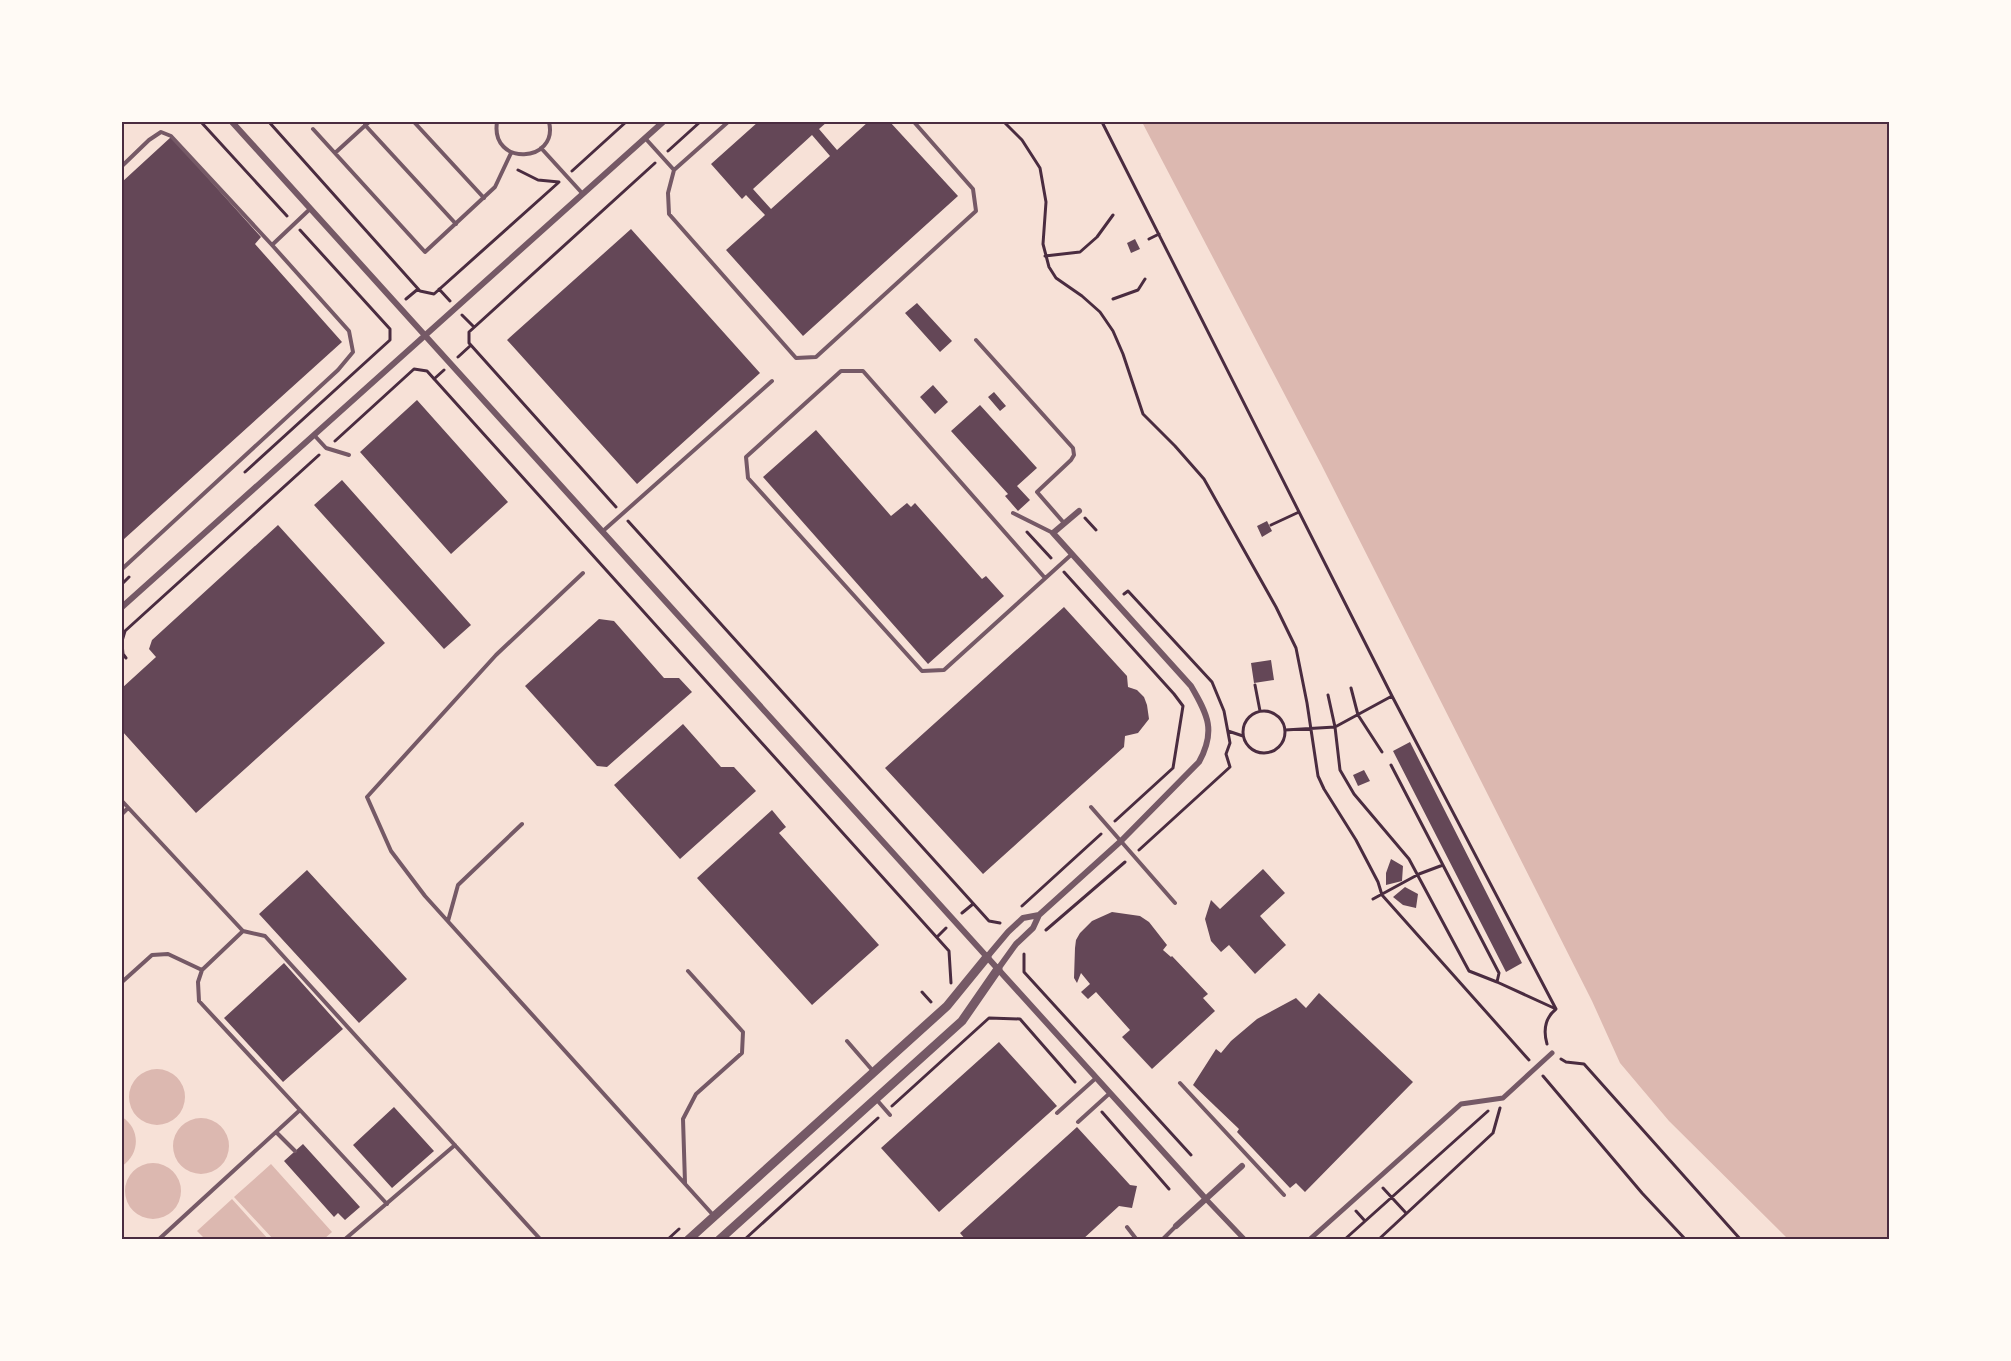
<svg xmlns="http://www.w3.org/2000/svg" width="2011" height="1361" viewBox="0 0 2011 1361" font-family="'Source Sans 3',sans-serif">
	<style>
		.water { fill: #dcb8b0 }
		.building { fill: #644757; fill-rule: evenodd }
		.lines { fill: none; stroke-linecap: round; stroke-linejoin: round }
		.path { stroke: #4a2c40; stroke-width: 3 }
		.service { stroke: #755966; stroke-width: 4 }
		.pedestrian { stroke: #755966; stroke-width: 5 }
		.minor { stroke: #755966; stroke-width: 6 }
		.tertiary { stroke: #755966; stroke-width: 9 }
		.neatline { fill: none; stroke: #4a2c40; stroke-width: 2 }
	</style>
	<rect width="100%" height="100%" fill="#f7e1d7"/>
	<path class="water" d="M1142,122H1889V1239H1788L1669,1121L1620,1063L1592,1001L1321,464Z
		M129 1097a28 28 0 1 1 56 0a28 28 0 1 1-56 0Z
		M122,1117C141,1129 140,1154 122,1166Z
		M173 1146a28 28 0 1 1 56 0a28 28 0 1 1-56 0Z
		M125 1191a28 28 0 1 1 56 0a28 28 0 1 1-56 0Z
		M271,1164L332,1232L324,1239H273L234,1197Z
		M232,1199L268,1239H205L197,1231Z"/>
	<path class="building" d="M758,122H827L819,129L837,150L868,122H890L958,196L803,336L726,250L765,215L746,195L742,199L711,164ZM812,135L830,156L771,209L753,189Z
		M171,137L261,237L255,244L342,342L123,540L122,539V182Z
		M631,229L760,373L637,484L507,340Z
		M1135,239L1140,249L1131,253L1127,243Z
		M917,303L952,341L940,352L905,313Z
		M933,385L948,402L935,414L920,397Z
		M994,392L1006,406L1000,411L988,397Z
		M417,400L508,502L451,554L360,452Z
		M980,405L1037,468L1017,486L1030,500L1018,511L1005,496L1008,494L951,431Z
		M816,430L891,516L907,503L911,507L915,503L982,579L986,576L1004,596L928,664L763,477Z
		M342,480L471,625L444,649L314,505Z
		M1267,521L1272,531L1262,537L1257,526Z
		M278,525L385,643L196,813L122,731V688L156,657L149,649L152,640Z
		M1064,607L1127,676L1128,687L1137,690L1144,697L1147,705L1149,719L1138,733L1125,736L1124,747L983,874L885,768Z
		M599,619L614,621L664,678H679L692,692L607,767L597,766L525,686Z
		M1271,660L1274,680L1254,683L1251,663Z
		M683,724L721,767H734L756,791L680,859L614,785Z
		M1410,742L1522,963L1506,972L1393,751Z
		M1364,770L1370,781L1358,786L1353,775Z
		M772,810L786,827L779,833L879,945L812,1005L697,878Z
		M1391,859L1403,866L1402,881L1386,885V873Z
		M1263,869L1285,893L1260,916L1286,945L1255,974L1229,945L1221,952L1211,941L1205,919L1211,900L1220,909Z
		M307,870L407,979L359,1023L259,914Z
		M1405,887L1418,894L1416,908L1403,905L1393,897Z
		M1112,912L1140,916L1149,922L1167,945L1163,950L1171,957L1172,956L1208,994L1203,998L1215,1011L1152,1069L1122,1037L1130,1030L1096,992L1088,999L1081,992L1090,984L1081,973L1077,983L1074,978L1075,948L1076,940L1080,933L1092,921Z
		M284,963L343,1029L283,1082L224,1018Z
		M1319,993L1413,1082L1305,1192L1296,1183L1290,1188L1237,1132L1239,1129L1193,1085L1216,1049L1221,1053L1231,1041L1257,1019L1296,998L1306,1008Z
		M999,1042L1057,1106L939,1212L881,1148Z
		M394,1107L434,1151L392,1188L353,1145Z
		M1077,1127L1130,1185L1137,1186L1132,1208L1119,1206L1082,1240H966L960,1233Z
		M303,1144L360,1207L345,1220L338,1213L334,1217L284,1161Z"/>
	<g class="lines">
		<path class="path" d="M201,122L287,216
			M269,122L420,291L434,294L558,183
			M1004,122L1022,140L1040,168L1046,202L1043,244L1049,267L1056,278L1082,296L1100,312L1113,331L1123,354L1143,414L1175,446L1204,479L1276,607L1296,648L1307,703L1318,776L1324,789L1356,840L1378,882L1382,895L1529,1060
			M1102,122L1392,696L1556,1009C1545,1018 1543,1030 1547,1044
			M668,151L700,122
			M518,170L538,180L559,182
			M572,171L626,122
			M1149,239L1159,234
			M1045,256L1080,252L1097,237L1113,215
			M439,289L450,301
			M406,299L418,289
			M1113,299L1138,290L1145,279
			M462,315L474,327
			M458,357L470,346
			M434,379L444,370
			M335,441L414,369L427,371L949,951L951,983
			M245,472L390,340V329L300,230
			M616,507L469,343V332L655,163
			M1085,518L1096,530
			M628,521L989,921L1000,923
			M1271,525L1299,512
			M1027,532L1051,558
			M1064,572L1174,694L1183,706L1173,768L1115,821
			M122,584L129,577
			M1124,594L1128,591L1212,682L1224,711L1230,743L1226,754L1230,767L1139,850
			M122,641L125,631L319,455
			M122,644L123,654L126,658
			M1255,685L1260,711
			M1351,688L1358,715L1382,752
			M1328,695L1335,727L1340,770L1354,794L1409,859L1469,971L1497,982L1556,1009
			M1243 732a21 21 0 1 1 42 0a21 21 0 1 1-42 0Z
			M1285,730L1335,727L1392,696
			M1228,731L1243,736
			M1391,765L1499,973L1497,982
			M1373,899L1419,874L1443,865
			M1022,906L1101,834
			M962,913L973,904
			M1046,930L1125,862
			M937,937L946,928
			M1024,954V972L1191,1155
			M922,992L931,1002
			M1561,1059L1566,1062L1584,1064L1741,1240
			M1543,1076L1642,1193L1686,1240
			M892,1106L989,1018L1020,1019L1075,1082
			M1102,1112L1169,1189
			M1383,1188L1406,1213
			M1356,1211L1365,1221
			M667,1240L679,1229
			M744,1240L878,1118
			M1344,1240L1488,1111
			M1378,1240L1493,1133L1500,1108"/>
		<path class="service" d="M414,122L484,198
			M497,122C490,167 559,163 549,122
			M728,122L674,170L668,193L669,214L796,358L816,357L976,211L973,189L914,122
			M365,125L456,224
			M313,129L425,252L495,187L511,153
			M645,138L674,170
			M541,148L582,193
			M335,153L369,122
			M122,166L149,140L161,132L171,136L272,245L310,209
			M976,340L1073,448L1074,455L1071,460L1037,492L1064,523
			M314,435L326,448L349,455
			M1013,513L1053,533
			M603,531L772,381
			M122,569L338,370L353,352L349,331L272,245
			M583,573L496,655L367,797L391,851L425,896L714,1216
			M1045,578L863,371H841L746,457L748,478L922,671L944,670L1072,554
			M122,801L243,931L202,970L168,954L152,955L122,982
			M1091,807L1175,903
			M122,814L128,808
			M448,921L458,885L522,824
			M243,931L265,936L541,1240
			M202,970L198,982L199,1001L387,1204
			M847,1041L873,1071
			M1180,1083L1284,1195
			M876,1099L890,1115
			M1057,1113L1096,1078
			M1078,1122L1110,1093
			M276,1132L295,1151
			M685,1183L683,1119L696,1094L742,1053L743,1032L688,971
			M1127,1227L1137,1240
			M158,1240L300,1110
			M344,1240L455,1145
			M1162,1240L1176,1226"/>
		<path class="pedestrian" d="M1205,1198L1245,1240
			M1309,1240L1461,1104L1503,1098L1552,1053"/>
		<path class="minor" d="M232,122L1205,1198
			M122,607L663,122
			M987,957L1008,932L1023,918L1039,915
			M998,969L1016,944L1033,928L1039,915L1121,841L1199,762C1216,731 1208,715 1191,686L1053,533L1079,511
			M1176,1226L1242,1166"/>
		<path class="tertiary" d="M688,1240L947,1006L987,957
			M719,1240L962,1021L998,969"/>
	</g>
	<rect width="2011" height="1361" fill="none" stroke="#fffaf5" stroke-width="246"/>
	<rect x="123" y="123" width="1765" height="1115" class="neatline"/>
</svg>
